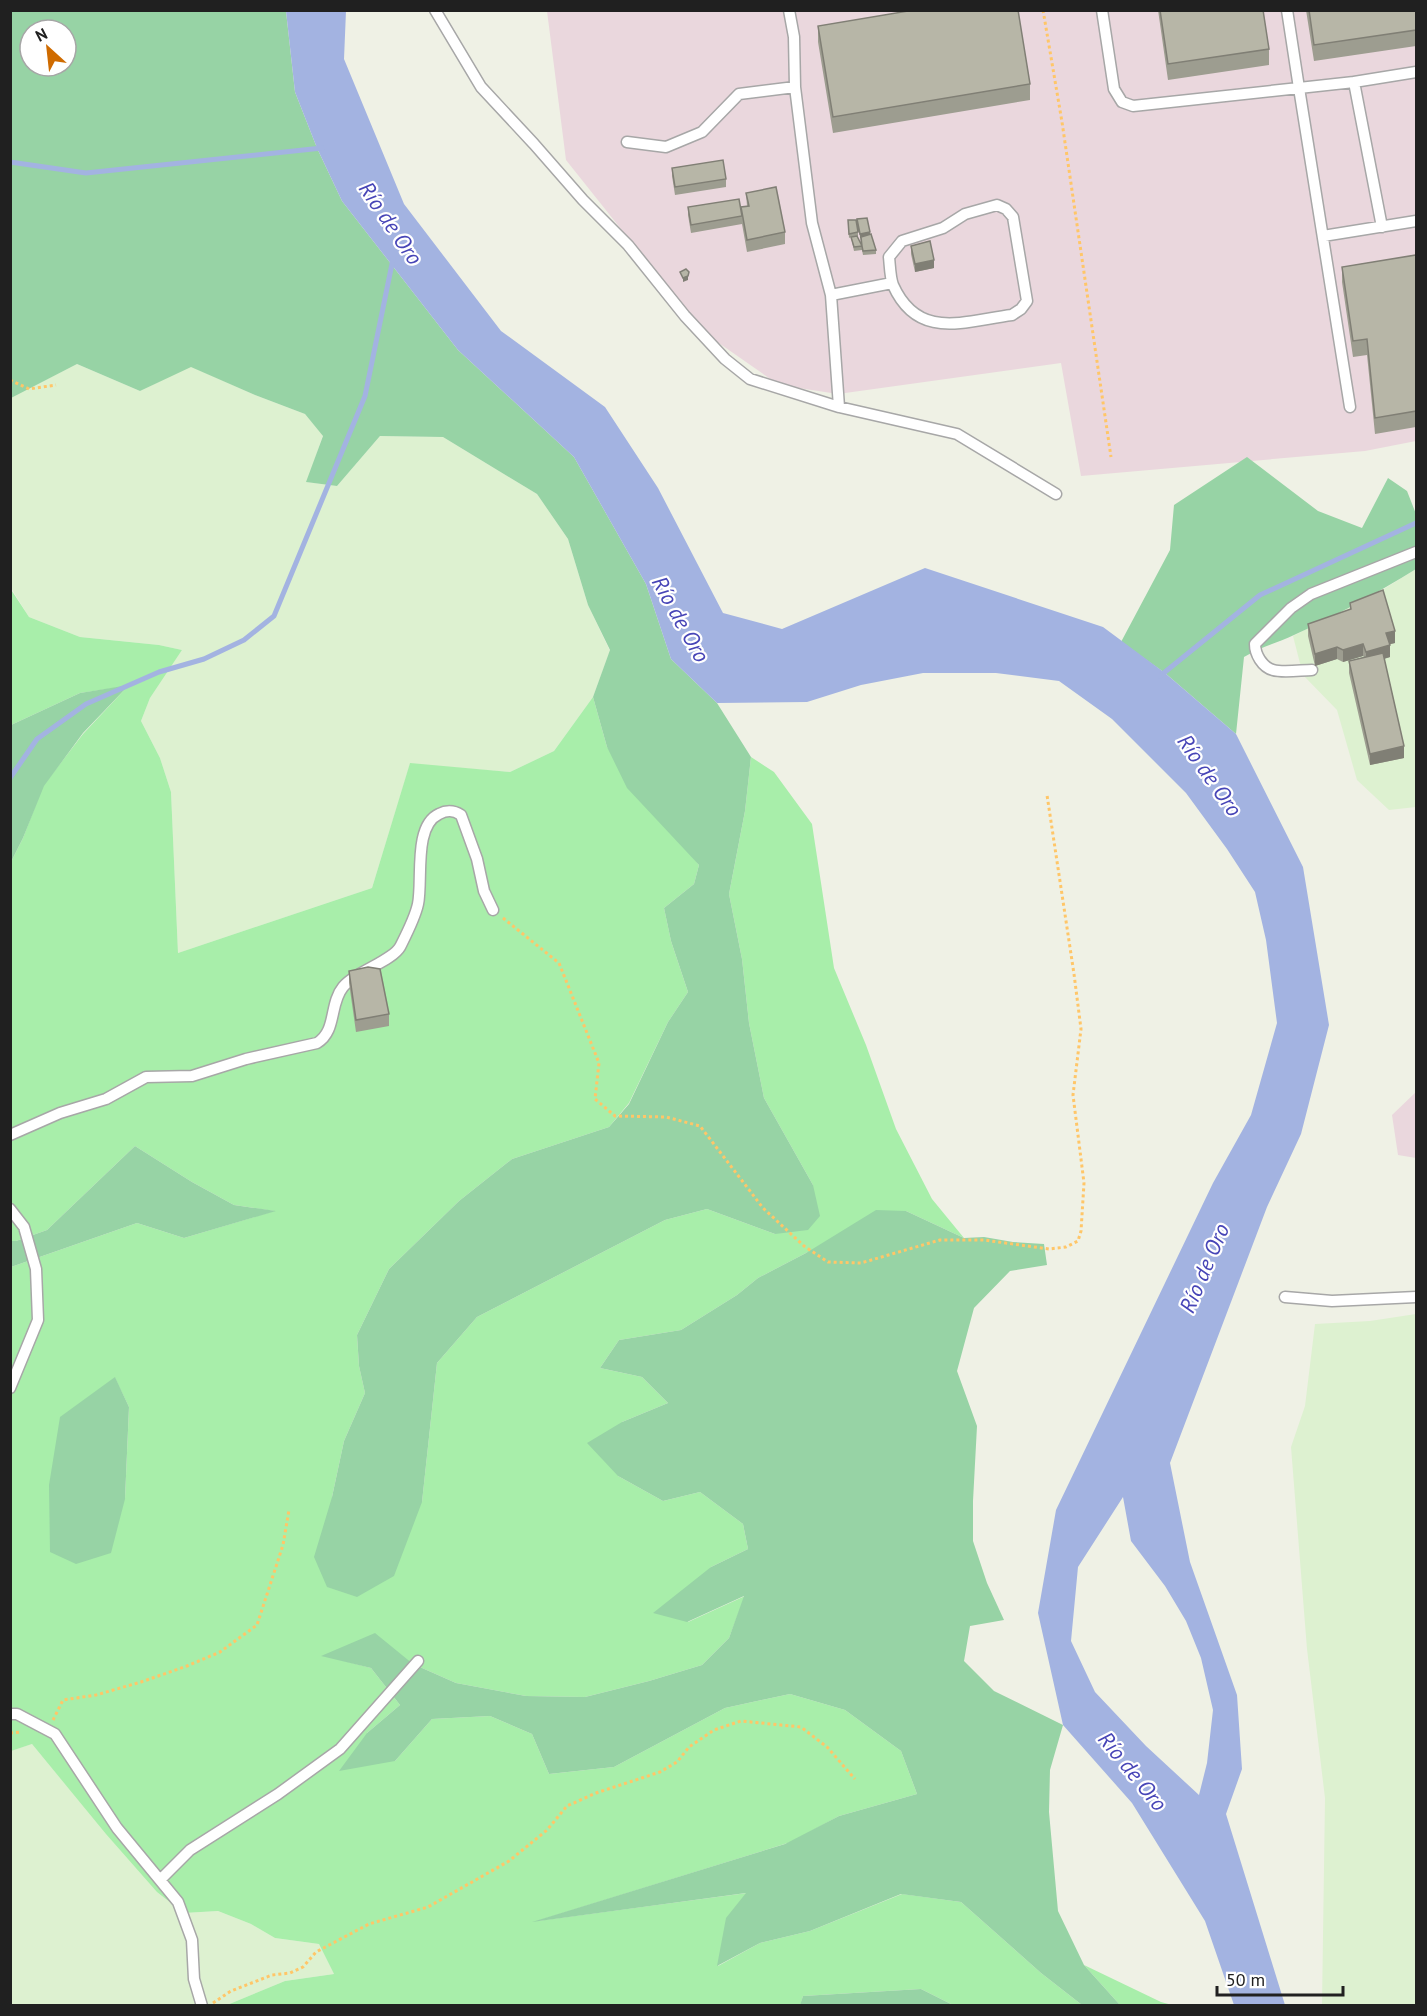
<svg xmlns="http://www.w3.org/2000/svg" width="1427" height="2016" viewBox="0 0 1427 2016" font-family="'PT Sans',sans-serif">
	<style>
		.industrial { fill: #ead7dd }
		.farmland { fill: #ddf1d0 }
		.grass { fill: #a8eeaa; fill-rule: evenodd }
		.forest { fill: #97d3a5; fill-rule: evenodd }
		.water { fill: #a3b3e1; fill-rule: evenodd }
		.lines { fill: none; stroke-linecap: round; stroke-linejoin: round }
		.stream { stroke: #a3b3e1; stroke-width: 5 }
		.service-casing { stroke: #a7a7a7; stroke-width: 13 }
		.path { stroke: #ffc668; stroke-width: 3; stroke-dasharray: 3 3; stroke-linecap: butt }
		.service { stroke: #fff; stroke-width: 10 }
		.wall { fill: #9d9d90 }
		.shaded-wall { fill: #807f75 }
		.building { fill: #b7b6a7; stroke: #807f75; stroke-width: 1.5 }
		.labels { text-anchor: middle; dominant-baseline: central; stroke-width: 4.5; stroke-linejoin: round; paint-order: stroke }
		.water-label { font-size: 22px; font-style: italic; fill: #4745b7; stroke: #fff }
	</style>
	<rect width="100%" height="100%" fill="#eff1e5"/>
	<path class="industrial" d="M547,11H1416V441L1365,451L1081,476L1061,363L838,394L779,385L703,332L566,160Z
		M1416,1092V1158L1398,1155L1392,1115Z"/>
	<path class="farmland" d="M77,364L140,391L190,366L255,395L305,414L323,435L307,482L337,486L380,436L443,437L537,494L568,539L588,605L610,651L593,697L554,751L510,772L410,764L372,888L178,953L171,792L160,758L141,721L150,698L182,650L159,645L80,637L29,617L11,588V397Z
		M1416,569V807L1389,810L1357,780L1337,710L1303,675L1293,636L1379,592Z
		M1416,1314V2005H1322L1325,1798L1307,1649L1291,1447L1305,1406L1315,1324L1370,1321Z
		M32,1744L66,1785L184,1913L218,1911L251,1924L275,1938L319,1944L334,1974L285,1981L227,2005H11L10,1751Z"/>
	<path class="grass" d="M10,588L29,617L80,637L159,645L182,650L150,698L141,721L160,758L171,792L178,953L372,888L410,763L510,772L554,751L593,697L607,747L699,865L694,884L664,908L671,941L688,992L668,1022L629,1103L609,1127L512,1159L459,1201L389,1269L357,1335L359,1366L365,1393L344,1441L332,1497L422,1502L437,1363L477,1317L665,1220L707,1209L775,1234L813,1185L764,1098L749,1023L742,959L729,894L745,811L751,757L774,772L812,824L834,968L866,1045L896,1129L932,1199L964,1238L906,1211L806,1253L758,1278L737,1295L681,1330L619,1340L600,1368L642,1377L668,1403L622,1422L618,1476L663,1501L700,1492L743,1524L748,1549L711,1567L688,1622L745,1596L729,1638L702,1665L649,1681L585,1697L526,1696L456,1683L413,1664L322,1655L371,1668L400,1705L367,1733L395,1761L432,1719L490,1716L532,1734L549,1774L614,1767L725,1708L790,1694L845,1710L901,1751L917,1794L839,1816L791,1842L537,1921L747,1893L718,1966L760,1943L810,1931L902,1894L961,1902L1041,1973L1082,2005H953L921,1989L803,1996L800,2006L227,2005L285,1981L334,1974L319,1944L275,1938L251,1924L218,1911L184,1913L157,1892L106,1834L32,1744L11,1751V1267L137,1223L184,1238L274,1211L234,1205L192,1182L135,1146L47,1230L16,1241H11V862L23,838L43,786L83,734L128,686L80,693L11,725ZM115,1378L129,1407L125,1499Z
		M1084,1965L1161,2002L1172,2005H1120Z"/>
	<path class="forest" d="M11,11H286L295,92L317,148L342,201L458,350L574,457L646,584L671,659L717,703L751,757L745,811L729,894L742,959L749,1023L764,1098L813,1185L820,1216L808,1230L775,1234L707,1209L665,1220L477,1317L437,1363L422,1502L394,1576L357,1597L327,1587L314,1557L332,1497L344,1441L365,1393L359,1366L357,1335L389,1269L459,1201L512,1159L609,1127L629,1104L668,1022L688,992L671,941L664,908L694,884L699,865L627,788L607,747L593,697L610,650L588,605L568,539L537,494L443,437L380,436L337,486L306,482L323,436L305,414L255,395L191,367L140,391L77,364L11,398ZM30,30H66V66H30Z
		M1247,457L1318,511L1362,528L1388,478L1407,491L1416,514V569C1377,593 1336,616 1294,635C1277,643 1260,647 1244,657L1236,734L1165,673L1121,642L1170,550L1174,505Z
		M129,685L83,733L44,786L23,838L11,862V725L80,693Z
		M135,1146L192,1182L234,1205L276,1211L184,1238L137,1223L11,1267V1241H16L47,1230Z
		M876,1210L906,1211L964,1238L984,1237L1013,1242L1044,1244L1047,1265L1010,1271L974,1308L957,1371L977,1426L973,1501V1541L987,1583L1004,1620L970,1626L964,1661L994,1691L1063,1725L1050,1770L1049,1812L1058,1911L1084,1965L1120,2005H1082L1041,1973L961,1902L901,1894L810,1931L760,1943L717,1966L726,1918L746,1893L532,1922L785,1844L839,1816L917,1794L901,1751L845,1710L790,1694L725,1708L614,1767L549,1774L532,1734L490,1716L432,1719L395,1761L339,1771L367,1733L400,1705L371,1668L321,1656L375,1633L413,1664L456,1683L526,1696L585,1697L649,1681L702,1665L729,1638L744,1596L687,1622L653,1613L711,1567L748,1549L743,1524L700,1492L663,1501L618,1476L587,1443L622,1422L668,1403L642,1377L600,1368L619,1340L681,1330L737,1295L758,1278L806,1253Z
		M115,1377L129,1407L125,1499L111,1553L76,1564L50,1552L49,1485L60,1417Z
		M921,1989L953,2005H800L803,1996Z"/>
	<path class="water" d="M286,11H346L344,59L404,204L501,331L605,407L658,488L723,613L782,629L925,568L1103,627L1165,673L1236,734L1303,867L1329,1025L1301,1134L1267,1207L1170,1463L1190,1562L1237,1695L1242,1769L1226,1814L1285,2005H1234L1205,1921L1132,1803L1063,1725L1038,1613L1056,1510L1213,1183L1251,1115L1277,1023L1266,940L1255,892L1227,849L1186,793L1112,719L1059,681L996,673H923L861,685L807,702L717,703L671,659L646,584L574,457L458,350L342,201L317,148L295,92ZM1123,1497L1131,1541L1165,1586L1186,1621L1201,1658L1213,1710L1207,1763L1199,1795L1146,1746L1095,1692L1071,1641L1078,1567Z"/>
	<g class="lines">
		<path class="stream" d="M10,162L86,173L322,148
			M1160,676L1260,595L1416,523
			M10,778L37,739L86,704L159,672L204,659L244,640L274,616L365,396L393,259"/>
		<g class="service-casing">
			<path id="service" d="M435,10L481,87L534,144L583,200L628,245L685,316L725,359L750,379L839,407L957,434L1056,494
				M789,10L794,37L795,87L812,223L831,295L839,407
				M1102,10L1114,89L1122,102L1133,106L1299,88L1287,10
				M1354,82L1382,227
				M627,142L666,147L702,132L739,94L795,87
				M997,205L1006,209L1013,217L1027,301L1021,309L1012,315C964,321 918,341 893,285C890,277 890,266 889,257L902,241L943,228L965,214Z
				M1323,236L1416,221
				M831,295L892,283
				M1350,407L1299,88L1354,82L1416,72
				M1312,670C1302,670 1283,673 1273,670C1262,667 1255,654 1255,644L1291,608L1311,594L1416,552
				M10,1135L60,1113L106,1099L146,1077L192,1076L246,1059L317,1043C337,1031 329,1004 343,987C355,972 392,961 400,947C406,935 415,918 418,904C423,880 413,826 439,814C447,810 453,810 461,815L477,859L484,891L493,910
				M10,1209L24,1227L36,1269L38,1320L10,1388
				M1285,1297L1332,1301L1416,1297
				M10,1714H17L55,1734L117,1828L178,1902L192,1940L194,1979L202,2006
				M161,1879L190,1850L278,1794L340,1749L418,1661"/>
		</g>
		<path class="path" d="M1043,10L1062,122L1111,457
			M10,380L29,389L56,385
			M503,918L559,963L599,1063L595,1099L615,1116L666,1117L700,1126L763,1208L804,1246L828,1262L861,1263L940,1240H984L1049,1249L1066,1247L1078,1241L1081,1231L1084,1183L1073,1095L1081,1029L1074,974L1047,795
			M53,1720L63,1700L96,1695L141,1682L187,1666L220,1652L257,1625L283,1545L289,1510
			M10,1733L21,1732
			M213,2003L231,1991L272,1975L290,1973L303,1967L316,1952L369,1924L428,1907L509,1861L547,1830L567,1806L596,1793L660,1772L677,1762L689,1747L714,1730L741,1721L801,1727L827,1747L855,1779"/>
		<use href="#service" class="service"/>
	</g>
	<path class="wall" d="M1158,10H1263L1269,49V65L1168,80Z
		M1306,10H1416V46L1314,61Z
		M818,26L1030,84V100L833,133L818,42Z
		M672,168L726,179V187L675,195L672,176Z
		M746,193L785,232V244L747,252L742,224L691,233L688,215V207L741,211L747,206Z
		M857,219L870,235L876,250V254L863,255L862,250L854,251L851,237L849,238L848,220L858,232V236L857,237L861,243Z
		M911,246L934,268L915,272L911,254Z
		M1416,255V427L1375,434L1367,355L1353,357L1342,282V267Z
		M1350,603L1395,643L1390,644V657L1384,659L1404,758L1370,765L1349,673V661L1364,657L1363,656L1343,662L1337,659L1315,666L1308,636V624L1350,610Z
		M349,971L389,1014V1026L356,1032L349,983Z"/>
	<path class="shaded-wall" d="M870,232V236L860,238V234Z
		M934,260V268L915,272V264Z
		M688,276V280L683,282V278Z
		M1395,631V643L1386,645V633Z
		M1363,644V656L1343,662V650Z
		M1390,645V657L1366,664V652Z
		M1337,647V659L1315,666V654Z
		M1404,746V758L1370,765V754Z"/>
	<path class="building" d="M914,10H1018L1030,84L833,117L818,26Z
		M1160,10H1263L1269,49L1168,64Z
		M1309,10H1416V30L1314,45Z
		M723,160L726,179L675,187L672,168Z
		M776,187L785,232L747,240L741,207L749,206L746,193Z
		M739,199L742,216L691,225L688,207Z
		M867,218L870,232L860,234L857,219Z
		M848,220H856L858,232L849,234Z
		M871,234L876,250L863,251L862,246L854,247L851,237L857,236L862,246L861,237Z
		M930,241L934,260L915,264L911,246Z
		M1416,255V411L1375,418L1367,339L1353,341L1342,267Z
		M686,269L689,272L688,276L683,278L680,272Z
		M1383,590L1395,631L1386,633L1390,645L1366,652L1363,644L1343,650L1337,647L1315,654L1308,624L1351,609L1350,603Z
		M1383,653L1404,746L1370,754L1349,661Z
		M368,967L380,969L389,1014L356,1020L349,971Z"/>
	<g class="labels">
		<g class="water-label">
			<text transform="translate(391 223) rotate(56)">Río de Oro</text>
			<text transform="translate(681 619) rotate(61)">Río de Oro</text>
			<text transform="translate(1210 775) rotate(55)">Río de Oro</text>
			<text transform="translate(1204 1268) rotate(-67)">Río de Oro</text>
			<text transform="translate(1133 1771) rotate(51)">Río de Oro</text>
		</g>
	</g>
	<rect width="1427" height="2016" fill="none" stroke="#202020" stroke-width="24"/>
	<g transform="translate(48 48) rotate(333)"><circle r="28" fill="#ffffff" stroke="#a6a6a6" stroke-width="1.5"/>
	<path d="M0-4.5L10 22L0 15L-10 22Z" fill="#cf6b00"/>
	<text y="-9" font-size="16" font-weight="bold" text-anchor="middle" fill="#202020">N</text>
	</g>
	<path d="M1217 1986v9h126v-9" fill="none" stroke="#202020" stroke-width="3"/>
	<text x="1226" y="1986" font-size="18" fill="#202020" stroke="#ffffff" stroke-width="4.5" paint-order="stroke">50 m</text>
</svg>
